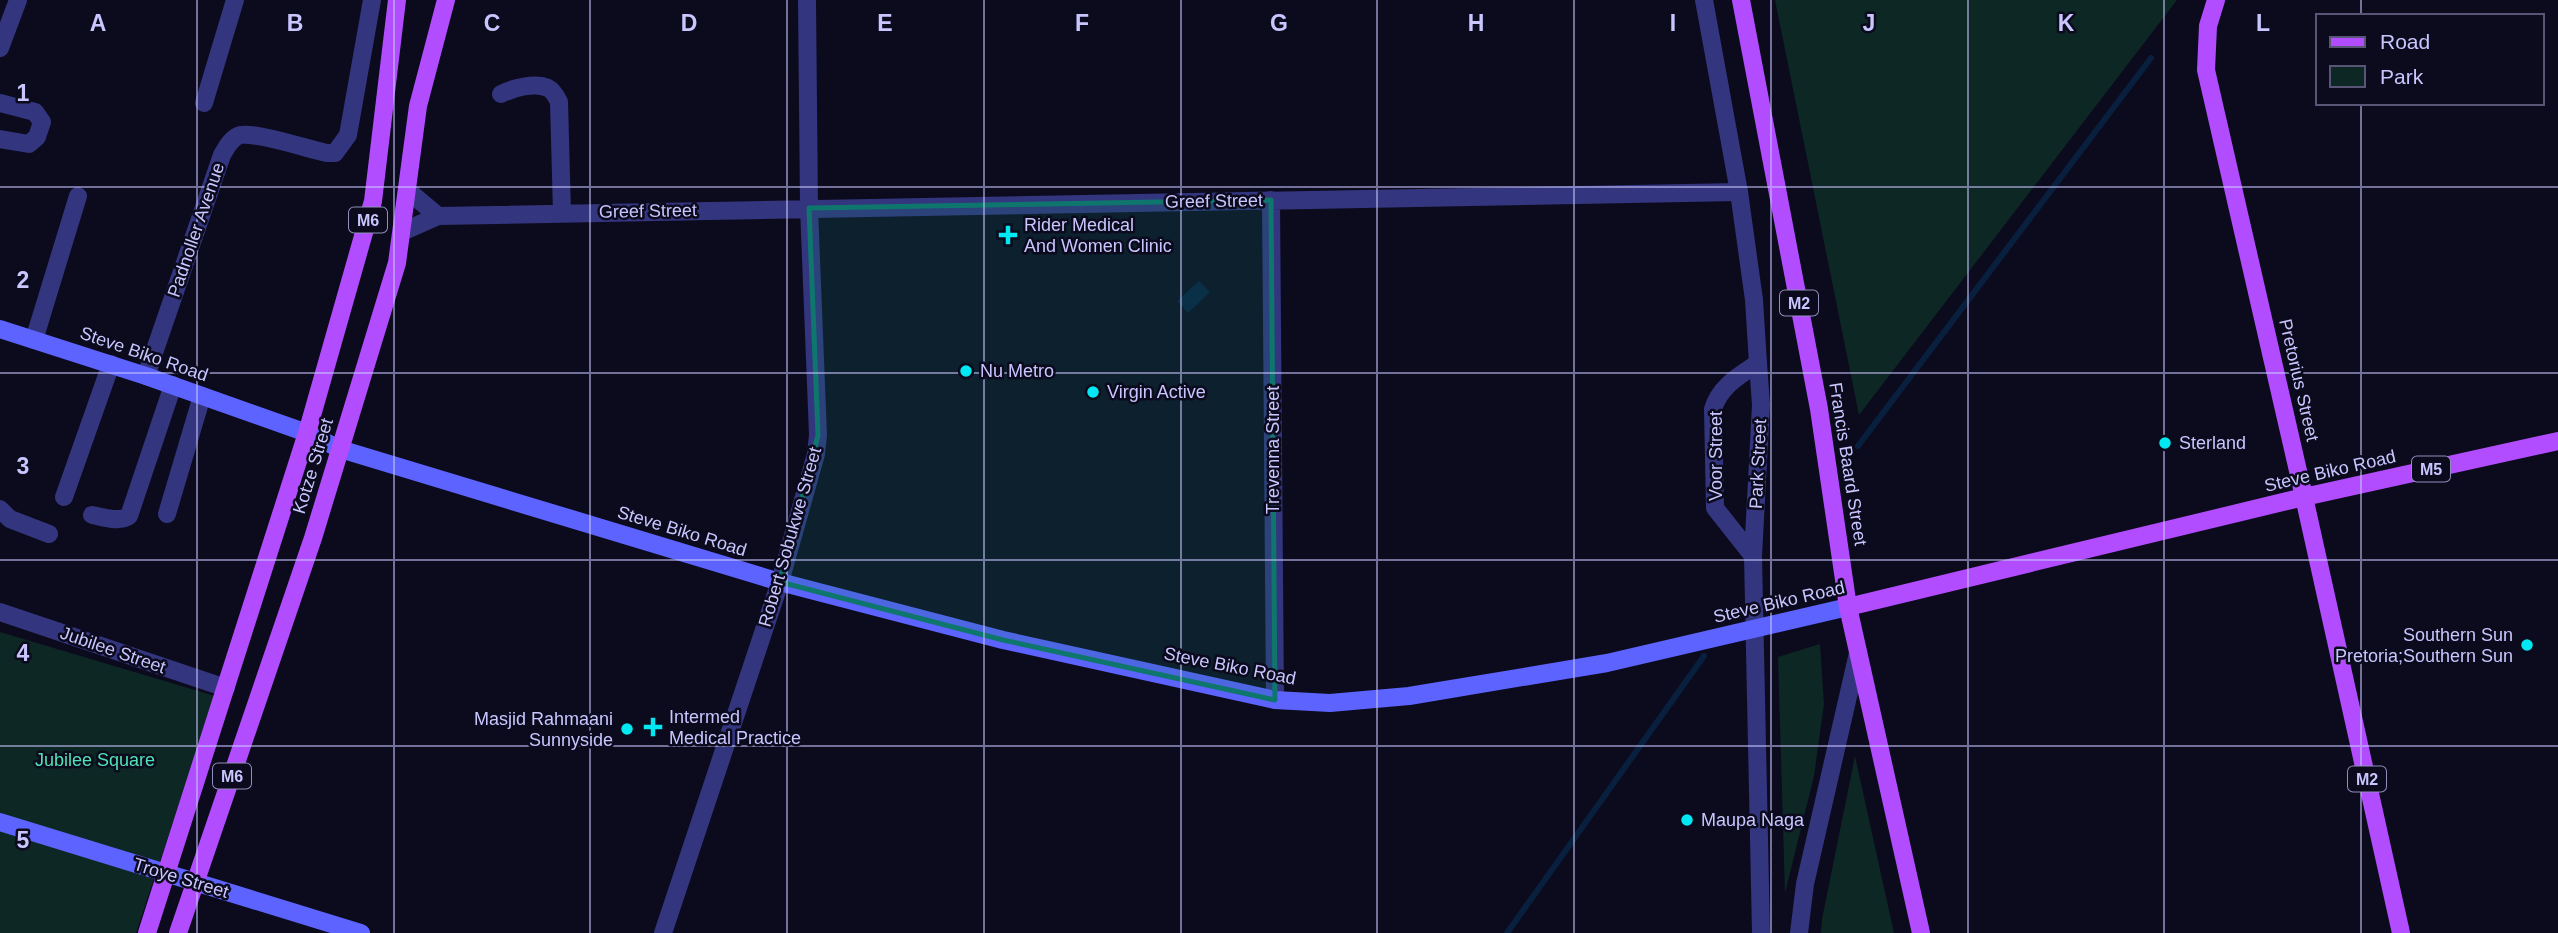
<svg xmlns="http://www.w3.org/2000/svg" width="2558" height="933" viewBox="0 0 2558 933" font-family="Helvetica,sans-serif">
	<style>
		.green { fill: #0d2724 }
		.water { fill: #081f3e }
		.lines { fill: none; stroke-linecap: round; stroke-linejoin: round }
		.stream { stroke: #081f3e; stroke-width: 6 }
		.minor { stroke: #33357e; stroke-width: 18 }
		.tertiary { stroke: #33357e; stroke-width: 18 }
		.secondary { stroke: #5d63ff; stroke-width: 18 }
		.primary { stroke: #b14dff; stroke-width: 18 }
		.marked { fill: #0f766e; fill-opacity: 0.2; stroke: #0f766e; stroke-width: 5; stroke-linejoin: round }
		.grid { fill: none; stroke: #c9c6ff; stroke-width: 2; stroke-opacity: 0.55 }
		.poi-dot { fill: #00e8f1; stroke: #0c0a1d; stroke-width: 2.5 }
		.labels { text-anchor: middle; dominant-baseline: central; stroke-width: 5; stroke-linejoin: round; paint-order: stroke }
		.shield { fill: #0c0a1d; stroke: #908ebb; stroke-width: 2 }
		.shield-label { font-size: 16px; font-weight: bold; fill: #c9c6ff }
		.street-label { font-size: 18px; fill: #c9c6ff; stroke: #0c0a1d }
		.poi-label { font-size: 18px; fill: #c9c6ff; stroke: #0c0a1d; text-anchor: start }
		.park-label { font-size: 18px; fill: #4ee3b4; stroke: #0c0a1d }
		.grid-label { font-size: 23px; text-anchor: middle; font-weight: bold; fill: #c9c6ff; stroke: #0c0a1d; stroke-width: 5; stroke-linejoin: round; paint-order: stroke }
	</style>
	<rect width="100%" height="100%" fill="#0c0a1d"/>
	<path class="green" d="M1775,0H2177L1859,415Z
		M0,632L215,696L136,933H0Z
		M1820,644L1824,704L1814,776L1785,893L1778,657Z
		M1855,756L1894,933H1821L1822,919Z"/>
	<path class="water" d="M1199,281L1210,292L1188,313L1177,301Z"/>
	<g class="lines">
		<path class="stream" d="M1858,446L2151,58
			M1507,933L1704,656"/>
		<path class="minor" d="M0,48L18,0
			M501,94C513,88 535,82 548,88C554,91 557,98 559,102L562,213
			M0,103L35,112L42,122L37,137L29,144L0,139
			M204,103L235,0
			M407,190L438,216
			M1271,200L1275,700
			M402,232L438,216L1739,192
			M34,340L78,196
			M146,376L222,155C226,148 231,138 240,135C257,132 308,149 327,153H335L348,135L372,0
			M64,497L111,364
			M0,509L10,519L49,534
			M167,514L202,396
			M92,515C103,517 119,523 129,516L173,385
			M1753,556L1715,508L1713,409C1720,386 1739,376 1758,363
			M0,612L226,688
			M663,933L780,582L816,454L818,435L809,208L807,0"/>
		<path class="tertiary" d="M1704,0L1739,192L1754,300L1758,363L1761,405L1753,556L1761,933
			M1799,933L1805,884L1858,653"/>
		<path class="secondary" d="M0,329L146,376L307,433L340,449L780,582L1003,640L1275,700L1330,703L1409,696L1607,663L1848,607
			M0,822L361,933"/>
		<path class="primary" d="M1741,0L1819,409L1848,607L1921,933
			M2216,0L2208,26L2206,70L2304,497L2401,933
			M1848,607L2304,497L2558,441
			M147,933L307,433L373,201L397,0
			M178,933L313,538L397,263L418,106L446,0"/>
	</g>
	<path class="marked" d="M1271,200L1275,700L1003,640L780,582L818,435L809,208Z"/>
	<path class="grid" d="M197,0V933M394,0V933M590,0V933M787,0V933M984,0V933M1181,0V933M1377,0V933M1574,0V933M1771,0V933M1968,0V933M2164,0V933M2361,0V16M2361,103V933M0,187H2558M0,373H2558M0,560H2558M0,746H2558"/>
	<g class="poi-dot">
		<path d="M1004.5 224.5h7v7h7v7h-7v7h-7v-7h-7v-7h7z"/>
		<circle cx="966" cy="371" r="7"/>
		<circle cx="1093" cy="392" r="7"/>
		<circle cx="2165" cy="443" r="7"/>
		<circle cx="2527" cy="645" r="7"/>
		<path d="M649.5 716.5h7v7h7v7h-7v7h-7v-7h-7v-7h7z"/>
		<circle cx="627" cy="729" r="7"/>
		<circle cx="1687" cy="820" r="7"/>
	</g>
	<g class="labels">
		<g class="shield">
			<rect x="349" y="207.5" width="38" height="25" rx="5"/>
			<rect x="1780" y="290.5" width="38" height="25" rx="5"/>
			<rect x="2412" y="456.5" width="38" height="25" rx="5"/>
			<rect x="213" y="763.5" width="38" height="25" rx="5"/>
			<rect x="2348" y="766.5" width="38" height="25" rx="5"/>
		</g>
		<g class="shield-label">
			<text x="368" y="220">M6</text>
			<text x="1799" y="303">M2</text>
			<text x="2431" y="469">M5</text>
			<text x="232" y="776">M6</text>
			<text x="2367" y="779">M2</text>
		</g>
		<g class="street-label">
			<text transform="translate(1214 201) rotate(-1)">Greef Street</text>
			<text transform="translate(648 211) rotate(-1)">Greef Street</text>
			<text transform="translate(196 230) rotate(-71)">Padnoller Avenue</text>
			<text transform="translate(144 354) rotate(19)">Steve Biko Road</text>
			<text transform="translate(2299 380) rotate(77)">Pretorius Street</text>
			<text transform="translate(1273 450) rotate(-90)">Trevenna Street</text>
			<text transform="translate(1716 456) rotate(-90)">Voor Street</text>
			<text transform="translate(1758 464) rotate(-87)">Park Street</text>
			<text transform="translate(1848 464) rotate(81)">Francis Baard Street</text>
			<text transform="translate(313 466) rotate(-73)">Kotze Street</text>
			<text transform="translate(2330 471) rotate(-13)">Steve Biko Road</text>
			<text transform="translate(682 531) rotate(17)">Steve Biko Road</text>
			<text transform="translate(790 537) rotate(-74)">Robert Sobukwe Street</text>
			<text transform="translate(1779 602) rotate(-13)">Steve Biko Road</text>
			<text transform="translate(113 650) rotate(19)">Jubilee Street</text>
			<text transform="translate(1230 666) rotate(11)">Steve Biko Road</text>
			<text transform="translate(181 878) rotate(17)">Troye Street</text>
		</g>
		<g class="poi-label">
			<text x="1024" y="225">Rider Medical<tspan x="1024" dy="21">And Women Clinic</tspan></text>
			<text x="980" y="371">Nu Metro</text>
			<text x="1107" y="392">Virgin Active</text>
			<text x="2179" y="443">Sterland</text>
			<text x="2513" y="635" text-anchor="end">Southern Sun<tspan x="2513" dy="21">Pretoria;Southern Sun</tspan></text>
			<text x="669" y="717">Intermed<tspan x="669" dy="21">Medical Practice</tspan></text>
			<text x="613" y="719" text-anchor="end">Masjid Rahmaani<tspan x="613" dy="21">Sunnyside</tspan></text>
			<text x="1701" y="820">Maupa Naga</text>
		</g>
		<g class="park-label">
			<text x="95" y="760">Jubilee Square</text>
		</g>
	</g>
	<g class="grid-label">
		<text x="98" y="31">A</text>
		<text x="295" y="31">B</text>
		<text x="492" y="31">C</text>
		<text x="689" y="31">D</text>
		<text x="885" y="31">E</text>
		<text x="1082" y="31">F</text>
		<text x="1279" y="31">G</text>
		<text x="1476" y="31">H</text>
		<text x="1673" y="31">I</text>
		<text x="1869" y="31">J</text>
		<text x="2066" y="31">K</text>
		<text x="2263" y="31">L</text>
		<text x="23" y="101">1</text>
		<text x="23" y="288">2</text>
		<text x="23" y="474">3</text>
		<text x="23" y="661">4</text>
		<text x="23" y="848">5</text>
	</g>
	<rect x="2316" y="14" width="228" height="91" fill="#0c0a1d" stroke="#585577" stroke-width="2"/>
	<rect x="2330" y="37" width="35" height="10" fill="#b14dff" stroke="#585577" stroke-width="2"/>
	<text x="2380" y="49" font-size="21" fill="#c9c6ff">Road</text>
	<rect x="2330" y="66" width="35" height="21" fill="#0d2724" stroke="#585577" stroke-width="2"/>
	<text x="2380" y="84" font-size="21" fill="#c9c6ff">Park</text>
</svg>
